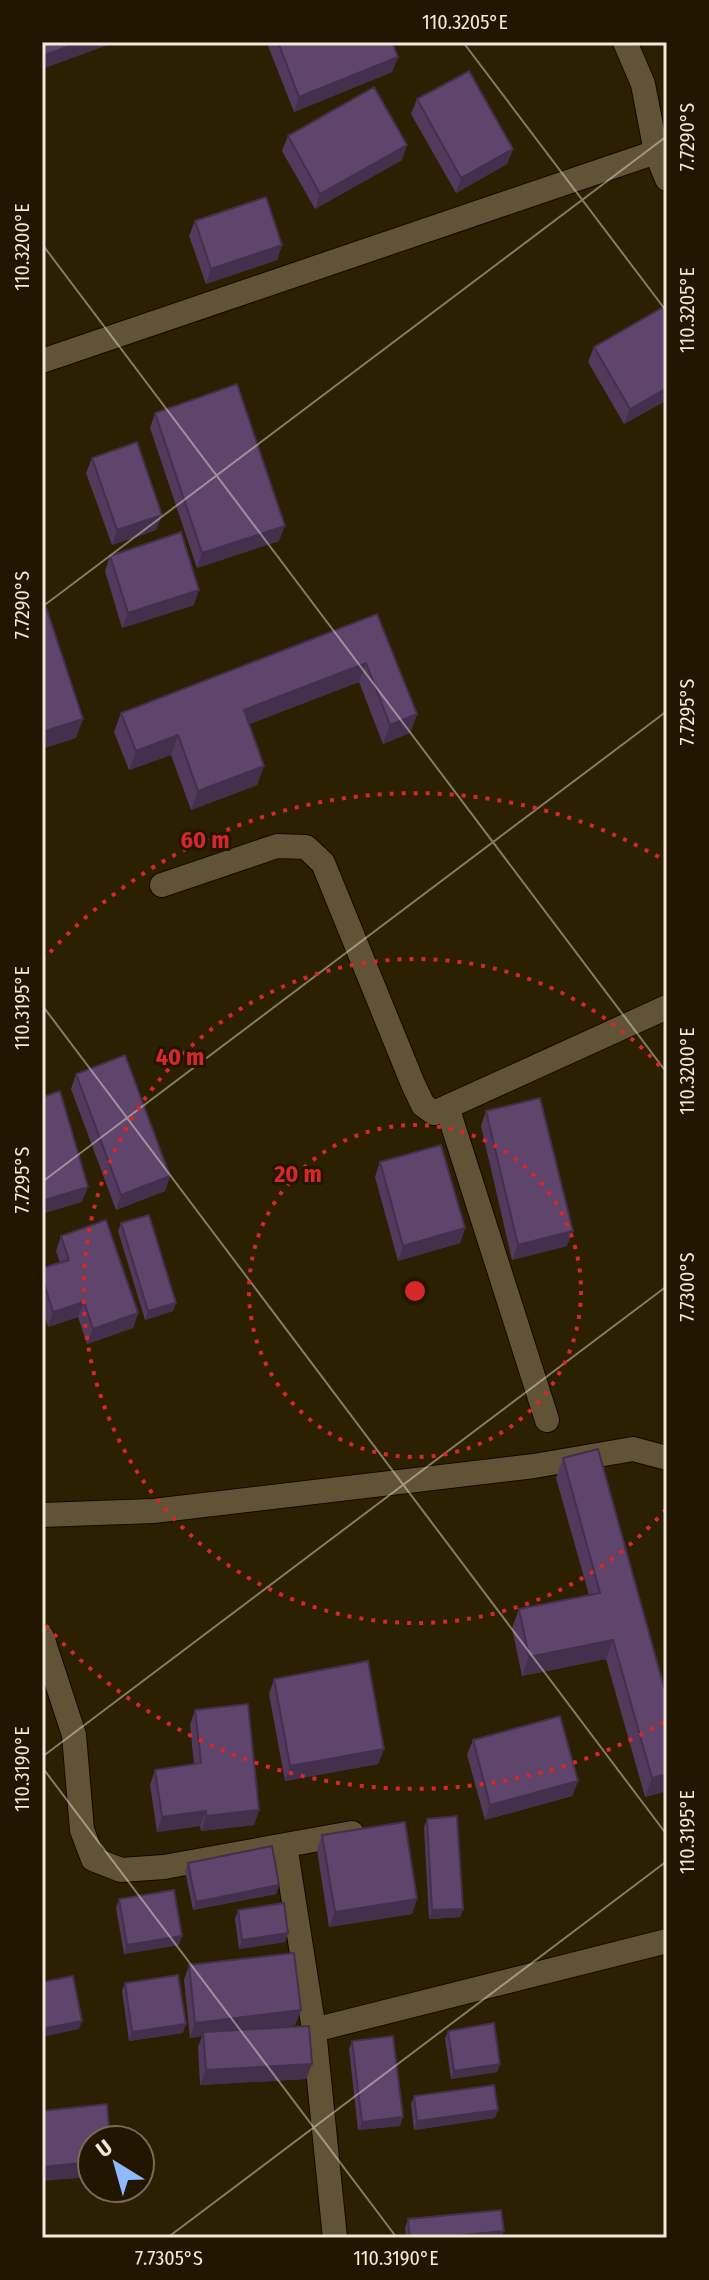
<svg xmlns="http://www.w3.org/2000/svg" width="709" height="2280" viewBox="0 0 709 2280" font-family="'Fira Sans Condensed',sans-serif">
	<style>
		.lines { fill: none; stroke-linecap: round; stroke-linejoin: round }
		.street-casing { stroke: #120900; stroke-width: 26 }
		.street { stroke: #615436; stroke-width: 24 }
		.wall { fill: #523a5d }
		.shaded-wall { fill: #42304c }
		.building { fill: #5f446c; stroke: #42304c; stroke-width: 2 }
		.ticks { fill: none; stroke: #f1ead9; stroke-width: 2; stroke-opacity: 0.45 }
		.ring { fill: none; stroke: #d62828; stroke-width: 4; stroke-dasharray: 4 8 }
		.centre { fill: #d62828; stroke: #221600; stroke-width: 4 }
		.ring-label { font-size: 24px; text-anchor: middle; font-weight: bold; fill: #d62828; stroke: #221600; stroke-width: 6; stroke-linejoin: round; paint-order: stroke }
		.neatline { fill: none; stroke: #f1ead9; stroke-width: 3 }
		.ticks-label { font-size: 20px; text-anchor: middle; fill: #f1ead9 }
	</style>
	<rect width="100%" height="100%" fill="#2b2002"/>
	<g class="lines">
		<g class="street-casing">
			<path id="street" d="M625,42L643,84L656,152L667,179
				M42,361L656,152
				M162,885L277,846L306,847L323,863L413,1084L423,1105L434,1113L667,1007
				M448,1110L547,1420
				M42,1515L153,1511L534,1466L633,1449L667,1458
				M42,1637L74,1735L82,1830L93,1859L121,1870L164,1867L352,1833
				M285,1845L314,2030L335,2238
				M314,2030L667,1941"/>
		</g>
		<use href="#street" class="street"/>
	</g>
	<path class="wall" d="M270,42H392L398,57L392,72L294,112L268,46Z
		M417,99L513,149L507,164L456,193L411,114Z
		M288,136L402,160L315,209L282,151Z
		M195,221L282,245L277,260L206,284L189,236Z
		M667,305V400L624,424L588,362L594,347Z
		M155,413L279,541L197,568L150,428Z
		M92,458L162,515L156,530L112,545L86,473Z
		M110,556L194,605L122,628L105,571Z
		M377,614L417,714L410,733L383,744L359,682L249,724L264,766L257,785L191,810L171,755L129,770L114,732L121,713Z
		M76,1074L170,1176L165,1191L116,1210L71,1089Z
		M486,1111L567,1246L512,1260L481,1126Z
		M380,1162L465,1228L460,1243L398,1261L375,1177Z
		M121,1223L173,1311L145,1320L118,1231Z
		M61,1236L138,1313L133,1328L87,1344L78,1317L48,1327L42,1308V1268L60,1263L56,1251Z
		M563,1458L667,1698V1791L645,1797L606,1659L522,1676L512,1628L519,1609L589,1595L556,1478Z
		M274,1679L384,1749L378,1764L285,1781L269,1694Z
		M195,1710L259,1810L254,1825L201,1831L200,1826L157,1832L150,1785L155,1770L194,1764L190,1725Z
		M473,1740L578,1781L572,1796L485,1820L467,1755Z
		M427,1819L463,1909L460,1917L429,1919L424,1827Z
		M322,1835L417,1899L412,1914L329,1927L317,1850Z
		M188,1863L279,1885L276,1894L193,1910L185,1871Z
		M119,1899L179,1945L124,1954L116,1908Z
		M238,1910L285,1942L239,1949L235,1919Z
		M189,1965L301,2010L295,2025L273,2028L312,2064L306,2079L200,2085L198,2047L202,2036L190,2038L184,1980Z
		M125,1983L183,2033L129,2041L122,1991Z
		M448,2031L500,2064L497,2072L451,2079L445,2039Z
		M352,2041L400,2126L358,2130L349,2049Z
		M414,2096L495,2118L414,2130L411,2104Z
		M408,2219L501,2238H406L405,2228Z"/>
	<path class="shaded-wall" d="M81,42H111V44L42,69V56Z
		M398,57L392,72L294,112L299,97Z
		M407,145L402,160L315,209L320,194Z
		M513,149L507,164L456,193L461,178Z
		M282,245L277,260L206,284L211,269Z
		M667,388V400L624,424L630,409Z
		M162,515L156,530L112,545L117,530Z
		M285,526L279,541L197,568L202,553Z
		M199,590L194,605L122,628L128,613Z
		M366,663L359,682L237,729L244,710Z
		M417,714L410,733L383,744L390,725Z
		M83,719L76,738L42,749V732Z
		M178,735L171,755L129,770L136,751Z
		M264,766L257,785L191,810L198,791Z
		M170,1176L165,1191L116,1210L121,1195Z
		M88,1187L82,1202L42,1214V1207L45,1200Z
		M465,1228L460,1243L398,1261L403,1246Z
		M573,1231L567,1246L512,1260L518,1245Z
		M84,1302L78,1317L48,1327L53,1312Z
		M176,1303L173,1311L145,1320L148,1311Z
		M138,1313L133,1328L87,1344L93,1329Z
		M613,1640L606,1659L522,1676L529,1657Z
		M384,1749L378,1764L285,1781L290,1766Z
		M667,1774V1791L645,1797L652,1778Z
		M578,1781L572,1796L485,1820L490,1805Z
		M259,1810L254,1825L201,1831L206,1816Z
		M206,1811L200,1826L157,1832L162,1817Z
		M279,1885L276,1894L193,1910L196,1902Z
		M417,1899L412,1914L329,1927L335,1912Z
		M463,1909L460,1917L429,1919L432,1910Z
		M288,1933L285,1942L239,1949L242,1940Z
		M182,1936L179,1945L124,1954L127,1945Z
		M301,2010L295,2025L204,2036L203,2032L202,2036L190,2038L195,2023Z
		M82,2021L79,2029L42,2037V2029Z
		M186,2024L183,2033L129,2041L132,2032Z
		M312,2064L306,2079L200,2085L206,2070Z
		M500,2064L497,2072L451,2079L454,2071Z
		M498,2110L495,2118L414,2130L417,2121Z
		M403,2117L400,2126L358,2130L362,2122Z
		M92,2162V2177L42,2181V2167Z
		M504,2231L501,2238H436Z"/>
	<path class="building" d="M42,42H81L42,56Z
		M278,42H392L398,57L299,97Z
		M469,71L513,149L461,178L417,99Z
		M374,87L407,145L320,194L288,136Z
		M266,197L282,245L211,269L195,221Z
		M667,305V388L630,409L594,347Z
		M237,384L285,526L202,553L155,413Z
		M137,442L162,515L117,530L92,458Z
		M181,532L199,590L128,613L110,556Z
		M46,607L83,719L42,732V608Z
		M377,614L417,714L390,725L366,663L244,710L264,766L198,791L178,735L136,751L121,713Z
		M125,1055L170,1176L121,1195L76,1074Z
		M60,1091L88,1187L45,1200L42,1191V1097Z
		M540,1098L573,1231L518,1245L486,1111Z
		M441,1145L465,1228L403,1246L380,1162Z
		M149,1215L176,1303L148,1311L121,1223Z
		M106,1220L138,1313L93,1329L84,1302L53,1312L42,1277V1268L69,1260L61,1236Z
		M598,1449L667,1698V1774L652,1778L613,1640L529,1657L519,1609L600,1593L563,1458Z
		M368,1661L384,1749L290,1766L274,1679Z
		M248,1704L259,1810L206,1816V1811L162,1817L155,1770L201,1763L195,1710Z
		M560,1716L578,1781L490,1805L473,1740Z
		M457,1816L463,1909L432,1910L427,1819Z
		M405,1822L417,1899L335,1912L322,1835Z
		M272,1846L279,1885L196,1902L188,1863Z
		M174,1890L182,1936L127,1945L119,1899Z
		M284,1903L288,1933L242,1940L238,1910Z
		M294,1953L301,2010L195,2023L189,1965Z
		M178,1975L186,2024L132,2032L125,1983Z
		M73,1976L82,2021L42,2029V1982Z
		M494,2023L500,2064L454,2071L448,2031Z
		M309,2026L312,2064L206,2070L203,2032Z
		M393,2036L403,2117L362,2122L352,2041Z
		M494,2085L498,2110L417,2121L414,2096Z
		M107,2104L110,2140H92V2162L42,2167V2111Z
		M501,2210L504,2231L436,2238H410L408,2219Z"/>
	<path class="ticks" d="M463,42L667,312M42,244L667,1073M42,607L667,136M42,1005L667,1835M42,1182L667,711M42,1757L667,1286M42,1767L397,2238M167,2238L667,1861"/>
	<g class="ring">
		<circle cx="415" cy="1291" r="166"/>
		<path d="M666 1509A332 332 0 1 1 666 1073"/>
		<path d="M664 1722A498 498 0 0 1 42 1621M42 961A498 498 0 0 1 664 860"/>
	</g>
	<circle cx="415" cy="1291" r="12" class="centre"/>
	<g class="ring-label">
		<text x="205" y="848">60 m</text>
		<text x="180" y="1065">40 m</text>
		<text x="298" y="1182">20 m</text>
	</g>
	<rect width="709" height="2280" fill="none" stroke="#221600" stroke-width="88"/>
	<g transform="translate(116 2164) rotate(323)"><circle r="38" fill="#221600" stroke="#756b57" stroke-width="2"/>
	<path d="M0-6L14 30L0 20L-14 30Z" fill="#8fb8fd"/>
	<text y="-12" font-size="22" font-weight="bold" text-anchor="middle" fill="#f1ead9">U</text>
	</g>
	<rect x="44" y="44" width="621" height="2192" class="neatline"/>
	<g class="ticks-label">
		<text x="465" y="29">110.3205°E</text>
		<text transform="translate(687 137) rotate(-90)" y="7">7.7290°S</text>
		<text transform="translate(22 247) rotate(-90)" y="7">110.3200°E</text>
		<text transform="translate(687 310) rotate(-90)" y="7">110.3205°E</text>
		<text transform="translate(22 605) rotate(-90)" y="7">7.7290°S</text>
		<text transform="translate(687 712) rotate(-90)" y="7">7.7295°S</text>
		<text transform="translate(22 1008) rotate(-90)" y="7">110.3195°E</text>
		<text transform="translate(687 1071) rotate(-90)" y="7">110.3200°E</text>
		<text transform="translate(22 1180) rotate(-90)" y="7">7.7295°S</text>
		<text transform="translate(687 1287) rotate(-90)" y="7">7.7300°S</text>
		<text transform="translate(22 1769) rotate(-90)" y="7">110.3190°E</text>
		<text transform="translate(687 1832) rotate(-90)" y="7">110.3195°E</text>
		<text x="169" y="2265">7.7305°S</text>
		<text x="396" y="2265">110.3190°E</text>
	</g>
</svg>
